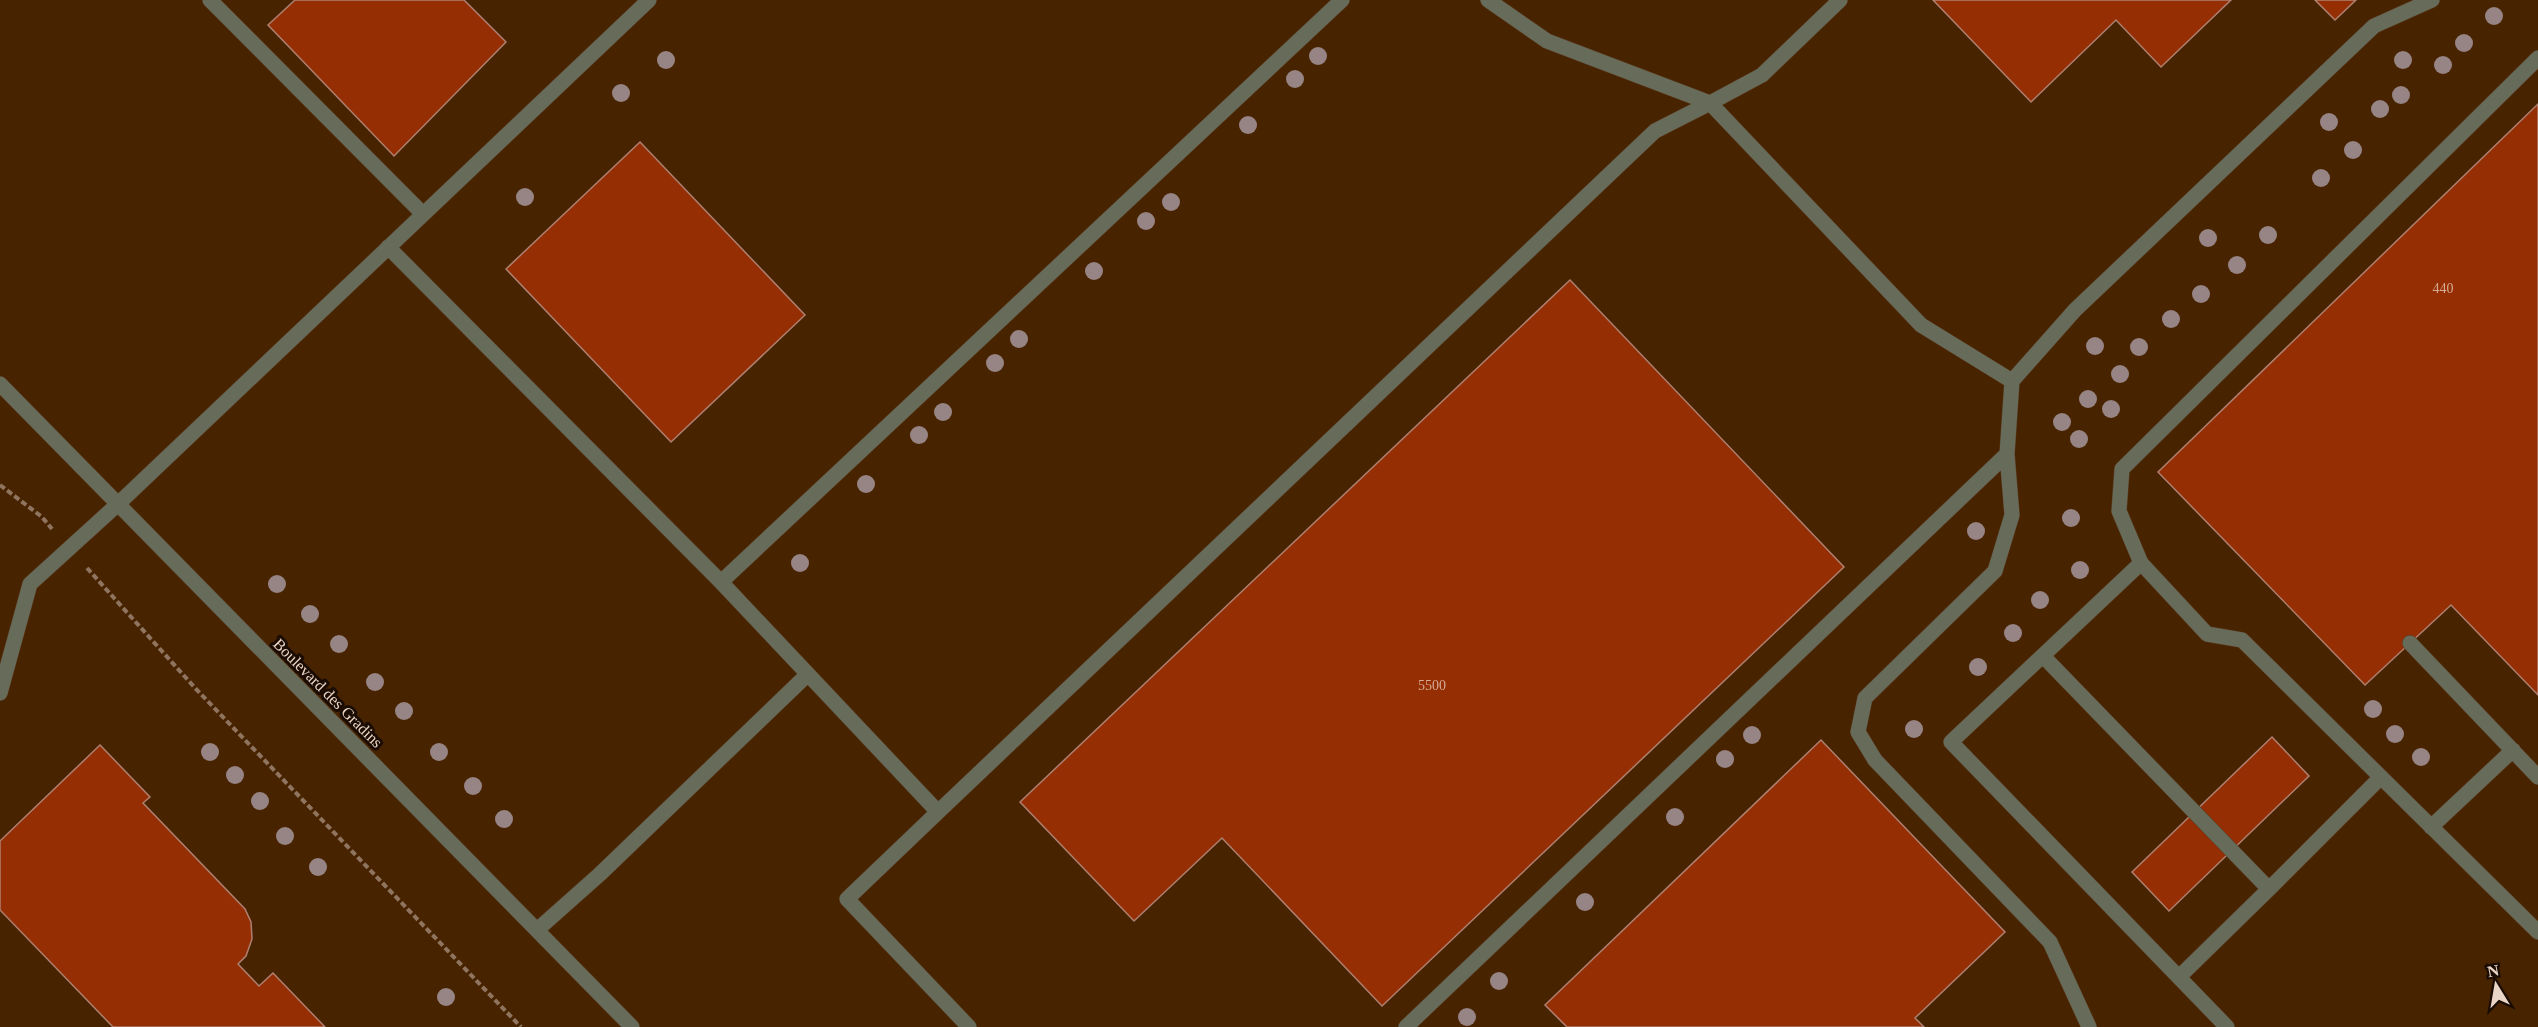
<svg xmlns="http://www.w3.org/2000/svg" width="2538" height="1027" viewBox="0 0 2538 1027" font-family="Georgia,serif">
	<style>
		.built { fill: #482300 }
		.building { fill: #962e03; stroke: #ae8071; stroke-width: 1.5 }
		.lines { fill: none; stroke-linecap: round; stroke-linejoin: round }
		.minor-casing { stroke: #593b21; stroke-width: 16 }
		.path { stroke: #8f755f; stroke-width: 4; stroke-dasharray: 6 3; stroke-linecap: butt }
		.minor { stroke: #676b59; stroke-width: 15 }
		.tree { fill: #978586 }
		.labels { text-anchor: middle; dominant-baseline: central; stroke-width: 6; stroke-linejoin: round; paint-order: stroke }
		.number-label { font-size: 14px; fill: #d5ab95 }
		.street-label { font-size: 16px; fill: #ead5c6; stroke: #1a0c03 }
	</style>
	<rect width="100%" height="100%" fill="#3d1e02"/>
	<path class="built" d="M0,0H2538V1027H0Z"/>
	<path class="building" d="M295,0H464L506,42L394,156L268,25Z
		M1933,0H2231L2161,67L2116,20L2031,102Z
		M2315,0H2356L2335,20Z
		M2538,104V695L2451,605L2365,685L2158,472Z
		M640,142L805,315L671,442L506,269Z
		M1570,280L1844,567L1382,1006L1222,838L1134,921L1020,802Z
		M2272,737L2309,776L2169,911L2132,872Z
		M1821,740L2005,932L1915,1018L1924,1027H1567L1545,1005Z
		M100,745L150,797L143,803L245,909L251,922L252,939L246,956L238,964L259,986L273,973L325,1027H113L0,910V841Z"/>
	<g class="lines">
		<g class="minor-casing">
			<path id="minor" d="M210,0L423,214
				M1488,0L1547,41L1710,103L1762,75L1840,0
				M2538,58L2122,469L2119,511L2141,563L2207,634L2242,640L2538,932
				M388,247L721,582L938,812L1655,131L1710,103L1921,325L2012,381L2075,310L2374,26L2432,0
				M0,384L632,1027
				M2007,454L2012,515L1995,571L1865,698L1858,732L1875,760L2050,942L2089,1027
				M2141,563L1951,742L2227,1027
				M721,582L1342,0
				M2410,643L2538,777
				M2043,656L2269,889L2381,777
				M0,693L30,584L118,504L649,0
				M938,812L847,899L969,1027
				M2431,827L2513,750
				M537,930L600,874L808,674
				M2179,977L2269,889
				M1406,1027L2007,454L2012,381"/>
		</g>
		<path class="path" d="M0,485L42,517L52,529
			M87,568L196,689L521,1027"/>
		<use href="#minor" class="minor"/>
	</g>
	<g class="tree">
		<circle cx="2494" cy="16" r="9"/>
		<circle cx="2464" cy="43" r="9"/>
		<circle cx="1318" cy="56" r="9"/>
		<circle cx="666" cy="60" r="9"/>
		<circle cx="2403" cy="60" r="9"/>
		<circle cx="2443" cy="65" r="9"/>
		<circle cx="1295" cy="79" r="9"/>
		<circle cx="621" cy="93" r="9"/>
		<circle cx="2401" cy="95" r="9"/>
		<circle cx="2380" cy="109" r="9"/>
		<circle cx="2329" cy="122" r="9"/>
		<circle cx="1248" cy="125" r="9"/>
		<circle cx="2353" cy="150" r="9"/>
		<circle cx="2321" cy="178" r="9"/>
		<circle cx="525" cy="197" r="9"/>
		<circle cx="1171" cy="202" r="9"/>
		<circle cx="1146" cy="221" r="9"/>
		<circle cx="2268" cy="235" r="9"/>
		<circle cx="2208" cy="238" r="9"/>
		<circle cx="2237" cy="265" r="9"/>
		<circle cx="1094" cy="271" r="9"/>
		<circle cx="2201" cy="294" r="9"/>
		<circle cx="2171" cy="319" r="9"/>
		<circle cx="1019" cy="339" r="9"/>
		<circle cx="2095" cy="346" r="9"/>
		<circle cx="2139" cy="347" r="9"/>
		<circle cx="995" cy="363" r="9"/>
		<circle cx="2120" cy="374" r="9"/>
		<circle cx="2088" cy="399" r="9"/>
		<circle cx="2111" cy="409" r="9"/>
		<circle cx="943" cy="412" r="9"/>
		<circle cx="2062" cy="422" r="9"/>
		<circle cx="919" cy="435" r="9"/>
		<circle cx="2079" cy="439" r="9"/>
		<circle cx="866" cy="484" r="9"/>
		<circle cx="2071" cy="518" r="9"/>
		<circle cx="1976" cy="531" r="9"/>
		<circle cx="800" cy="563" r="9"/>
		<circle cx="2080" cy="570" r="9"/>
		<circle cx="277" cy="584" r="9"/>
		<circle cx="2040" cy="600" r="9"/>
		<circle cx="310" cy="614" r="9"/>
		<circle cx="2013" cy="633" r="9"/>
		<circle cx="339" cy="644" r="9"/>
		<circle cx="1978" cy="667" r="9"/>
		<circle cx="375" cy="682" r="9"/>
		<circle cx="2373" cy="709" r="9"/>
		<circle cx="404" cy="711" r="9"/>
		<circle cx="1914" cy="729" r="9"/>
		<circle cx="2395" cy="734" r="9"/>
		<circle cx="1752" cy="735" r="9"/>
		<circle cx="210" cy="752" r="9"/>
		<circle cx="439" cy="752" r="9"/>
		<circle cx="2421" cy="757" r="9"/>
		<circle cx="1725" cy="759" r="9"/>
		<circle cx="235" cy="775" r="9"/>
		<circle cx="473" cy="786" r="9"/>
		<circle cx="260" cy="801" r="9"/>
		<circle cx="1675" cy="817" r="9"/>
		<circle cx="504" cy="819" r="9"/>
		<circle cx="285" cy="836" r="9"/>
		<circle cx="318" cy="867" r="9"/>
		<circle cx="1585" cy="902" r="9"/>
		<circle cx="1499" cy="981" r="9"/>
		<circle cx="446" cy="997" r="9"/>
		<circle cx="1467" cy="1017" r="9"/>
	</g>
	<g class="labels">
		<g class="number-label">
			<text x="2443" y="288">440</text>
			<text x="1432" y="685">5500</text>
		</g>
		<g class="street-label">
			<text transform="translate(328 693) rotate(45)">Boulevard des Gradins</text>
		</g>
	</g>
	<g transform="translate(2496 985) rotate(349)" stroke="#1a0c03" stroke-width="4.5" paint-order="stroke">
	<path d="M0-4.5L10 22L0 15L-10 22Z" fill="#ead5c6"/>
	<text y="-9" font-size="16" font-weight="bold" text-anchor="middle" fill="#ead5c6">N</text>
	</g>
</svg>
